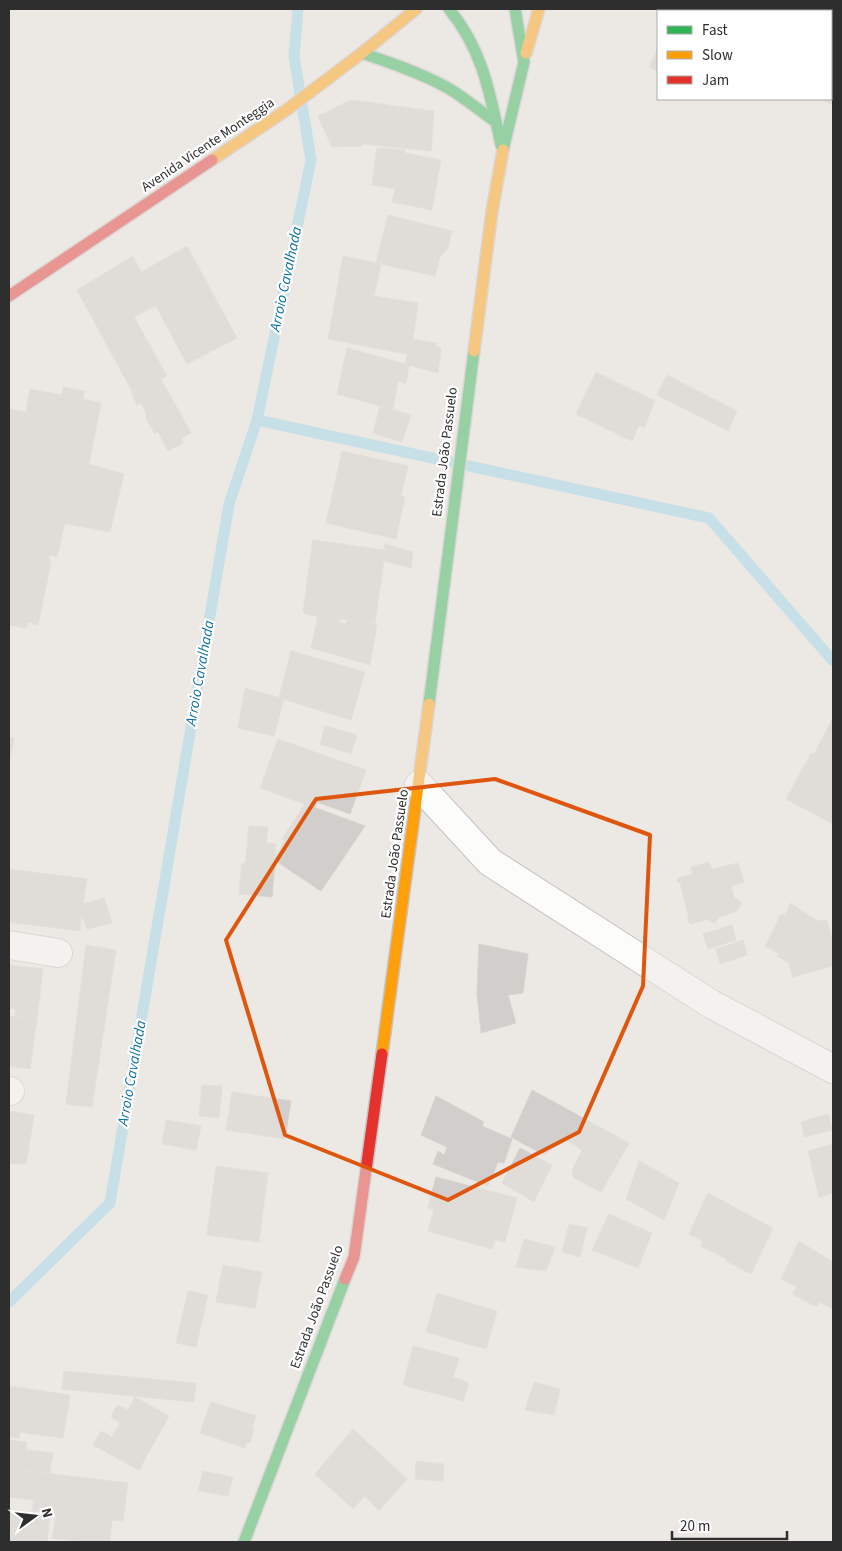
<svg xmlns="http://www.w3.org/2000/svg" width="842" height="1551" viewBox="0 0 842 1551" font-family="'Source Sans 3',sans-serif">
	<style>
		.lines { fill: none; stroke-linecap: round; stroke-linejoin: round }
		.stream { stroke: #99d6ec; stroke-width: 11 }
		.building { fill: #d1cecb; stroke: #d7d4d0 }
		.street-casing { stroke: #c5c4c5; stroke-width: 30 }
		.fast-casing { stroke: #c5c4c5; stroke-width: 14 }
		.slow-casing { stroke: #c5c4c5; stroke-width: 14 }
		.jam-casing { stroke: #c5c4c5; stroke-width: 14 }
		.street { stroke: #fcfcfb; stroke-width: 28 }
		.fast { stroke: #30b455; stroke-width: 11 }
		.slow { stroke: #ff9f0a; stroke-width: 11 }
		.jam { stroke: #e5322d; stroke-width: 11 }
		.marked { fill: none; stroke: #df570e; stroke-width: 4; stroke-linejoin: round }
		.labels { text-anchor: middle; dominant-baseline: central; stroke-width: 4.5; stroke-linejoin: round; paint-order: stroke }
		.street-label { font-size: 14px; fill: #2e2e2e; stroke: #fff }
		.water-label { font-size: 15px; font-style: italic; fill: #0d6fa3; stroke: #fff }
	</style>
	<rect width="100%" height="100%" fill="#ece8e4"/>
	<g class="lines">
		<path class="stream" d="M257,420L709,518L833,661
			M9,1302L110,1203L229,504L257,420L311,160L294,56L298,9"/>
	</g>
	<path class="building" d="M663,9H729L733,11H667Z
		M831,43L833,44V70L831,69Z
		M658,49V71L649,67Z
		M833,76V105L822,100L831,99V81Z
		M350,100L434,111L431,151L362,144V146L332,147L318,116Z
		M377,148L405,150V153L441,160L432,210L392,202L395,189L372,185Z
		M388,215L452,231L448,248L440,257L435,276L376,263Z
		M187,246L237,338L187,364L156,306L134,317L167,376L133,393L77,290L133,256L141,272Z
		M343,256L381,264L374,296L418,303L413,339L436,343L435,346L441,348L438,373L405,364L407,354L328,339Z
		M347,348L409,365L406,384L398,381L393,410L337,394Z
		M596,372L655,401L644,428L639,425L632,441L576,414Z
		M667,375L737,411L728,431L657,395Z
		M161,379L191,433L181,438L183,443L168,451L158,432L155,434L145,417L147,416L141,403L137,405L132,394Z
		M63,387L84,391L83,399L101,403L89,464L124,474L110,532L9,513V409L26,412L30,389L62,395Z
		M380,406L411,415L402,442L373,433Z
		M342,451L408,466L401,496L405,497L396,539L326,523Z
		M9,513L65,523L57,557L50,555L49,562H51L38,625L28,622L26,628L9,625Z
		M313,540L384,550L385,544L413,552L411,568L384,561L375,623L309,615L303,612Z
		M318,616L340,619V623L346,624L347,619L377,624L370,665L311,648Z
		M291,651L365,672L351,720L279,698Z
		M245,688L284,699L274,736L238,728Z
		M833,718V824L786,799L811,753L814,754Z
		M325,726L357,735L351,754L320,744Z
		M9,737L14,738L9,765Z
		M278,739L366,770L350,814L317,802L315,808L260,788Z
		M305,804L365,826L321,891L273,859L285,841L282,839Z
		M249,826L268,827L266,843L276,844L275,856L273,859L275,861L272,897L239,894L242,863L245,864Z
		M709,862L712,869L738,863L744,882L731,886L734,897L742,903L737,911L719,917L715,923L707,919L691,924L687,921L689,918L680,883L677,882L678,878L693,874L691,867Z
		M9,869L87,879L83,904L104,898L112,923L87,929L83,918H81L80,931L9,922Z
		M790,903L818,921L827,920L833,943V966L793,977L788,962L777,956L779,954L765,946L781,914L785,916Z
		M732,925L736,940L708,949L703,934Z
		M743,940L747,955L720,964L716,949Z
		M479,944L528,954L523,993L508,995L516,1023L481,1033L477,993Z
		M86,945L116,950L92,1107L66,1104Z
		M9,965L43,969L37,1019L15,1016L16,1009L9,1008Z
		M9,1016L37,1019L30,1069L9,1066Z
		M202,1085L222,1086L219,1118L199,1116Z
		M532,1090L629,1143L601,1192L574,1178L572,1170L582,1150L565,1140L544,1155L511,1137Z
		M232,1092L291,1101L285,1139L226,1130Z
		M436,1096L484,1122L482,1126L512,1139L504,1163L498,1162L488,1186L433,1164L438,1151L444,1155L447,1147L421,1135Z
		M9,1111L34,1115L26,1164L9,1163Z
		M828,1114L832,1130L804,1137L801,1122Z
		M166,1120L201,1126L196,1150L162,1144Z
		M833,1144V1193L819,1197L808,1151Z
		M520,1148L552,1165L534,1202L502,1183Z
		M639,1161L679,1183L664,1220L626,1199Z
		M216,1166L268,1173L259,1242L207,1235Z
		M436,1177L517,1198L505,1242L495,1240L492,1249L428,1231L434,1209L428,1208Z
		M708,1193L773,1228L751,1274L726,1261L727,1259L700,1246L703,1241L689,1234Z
		M609,1214L652,1233L638,1268L592,1250Z
		M569,1224L587,1228L580,1257L562,1252Z
		M524,1239L555,1247L546,1271L516,1267Z
		M799,1241L833,1262V1309L820,1302L817,1307L792,1294L797,1287L781,1279Z
		M223,1265L262,1272L255,1308L216,1302Z
		M188,1291L208,1295L196,1347L176,1343Z
		M437,1293L497,1311L486,1349L426,1332Z
		M413,1346L459,1358L453,1377L469,1383L463,1401L403,1385Z
		M64,1371L196,1383L194,1402L62,1389Z
		M534,1382L560,1389L554,1415L525,1410Z
		M9,1386L70,1395L63,1438L20,1432L19,1438L9,1437Z
		M135,1397L169,1416L139,1470L93,1445L101,1431L112,1437L120,1423L111,1417L117,1405L128,1410Z
		M211,1402L256,1416L252,1427L254,1429L250,1443L247,1442L245,1448L200,1433Z
		M353,1429L407,1479L379,1511L365,1496L353,1509L315,1474Z
		M9,1440L27,1442L26,1450L53,1453L50,1473L9,1469Z
		M416,1461L444,1464L443,1481L415,1479Z
		M9,1469L128,1483L123,1521L112,1520L110,1542H87L52,1538L56,1514L32,1511L34,1500L9,1497Z
		M203,1471L233,1477L228,1496L198,1491Z
		M9,1510L50,1514L47,1542H9Z"/>
	<g class="lines">
		<g class="street-casing">
			<path id="street" d="M419,785L490,862L711,1004L833,1069
				M9,945L58,953
				M9,1091H10"/>
		</g>
		<g class="fast-casing">
			<path id="fast" d="M449,9C483,50 490,94 501,145
				M362,53C391,63 421,73 448,88C465,98 480,111 496,122
				M503,150L524,62L515,9
				M429,704L474,351
				M244,1542L345,1279"/>
		</g>
		<g class="slow-casing">
			<path id="slow" d="M526,53L539,9
				M212,160L285,111L362,53L416,9
				M474,351L492,211L503,150
				M382,1054L429,704"/>
		</g>
		<g class="jam-casing">
			<path id="jam" d="M9,296L212,160
				M345,1279L354,1257L382,1054"/>
		</g>
		<use href="#street" class="street"/>
		<use href="#fast" class="fast"/>
		<use href="#slow" class="slow"/>
		<use href="#jam" class="jam"/>
	</g>
	<path d="M0 0H842V1551H0ZM495,779L650,835L643,986L579,1132L448,1200L285,1135L226,940L316,799Z" fill="#ece8e4" fill-opacity=".55" fill-rule="evenodd"/>
	<path class="marked" d="M495,779L650,835L643,986L579,1132L448,1200L285,1135L226,940L316,799Z"/>
	<g class="labels">
		<g class="street-label">
			<text transform="translate(208 145) rotate(-34)">Avenida Vicente Monteggia</text>
			<text transform="translate(445 452) rotate(-83)">Estrada João Passuelo</text>
			<text transform="translate(395 854) rotate(-82)">Estrada João Passuelo</text>
			<text transform="translate(317 1307) rotate(-70)">Estrada João Passuelo</text>
		</g>
		<g class="water-label">
			<text transform="translate(286 279) rotate(-78)">Arroio Cavalhada</text>
			<text transform="translate(200 673) rotate(-80)">Arroio Cavalhada</text>
			<text transform="translate(132 1073) rotate(-80)">Arroio Cavalhada</text>
		</g>
	</g>
	<rect width="842" height="1551" fill="none" stroke="#2e2e2e" stroke-width="20"/>
	<rect x="657" y="10" width="175" height="90" fill="#ffffff" stroke="#ababab"/>
	<rect x="667" y="26" width="25" height="8" fill="#30b455" stroke="#ababab"/>
	<text x="702" y="35" font-size="15" fill="#2e2e2e">Fast</text>
	<rect x="667" y="51" width="25" height="8" fill="#ff9f0a" stroke="#ababab"/>
	<text x="702" y="60" font-size="15" fill="#2e2e2e">Slow</text>
	<rect x="667" y="76" width="25" height="8" fill="#e5322d" stroke="#ababab"/>
	<text x="702" y="85" font-size="15" fill="#2e2e2e">Jam</text>
	<g transform="translate(35 1516) rotate(75)" stroke="#ffffff" stroke-width="4" paint-order="stroke">
	<path d="M0-4L9 19L0 12L-9 19Z" fill="#2e2e2e"/>
	<text y="-8" font-size="14" font-weight="bold" text-anchor="middle" fill="#2e2e2e">N</text>
	</g>
	<path d="M672 1531v8h115v-8" fill="none" stroke="#2e2e2e" stroke-width="2.5"/>
	<text x="680" y="1531" font-size="15" fill="#2e2e2e" stroke="#ffffff" stroke-width="4" paint-order="stroke">20 m</text>
</svg>
